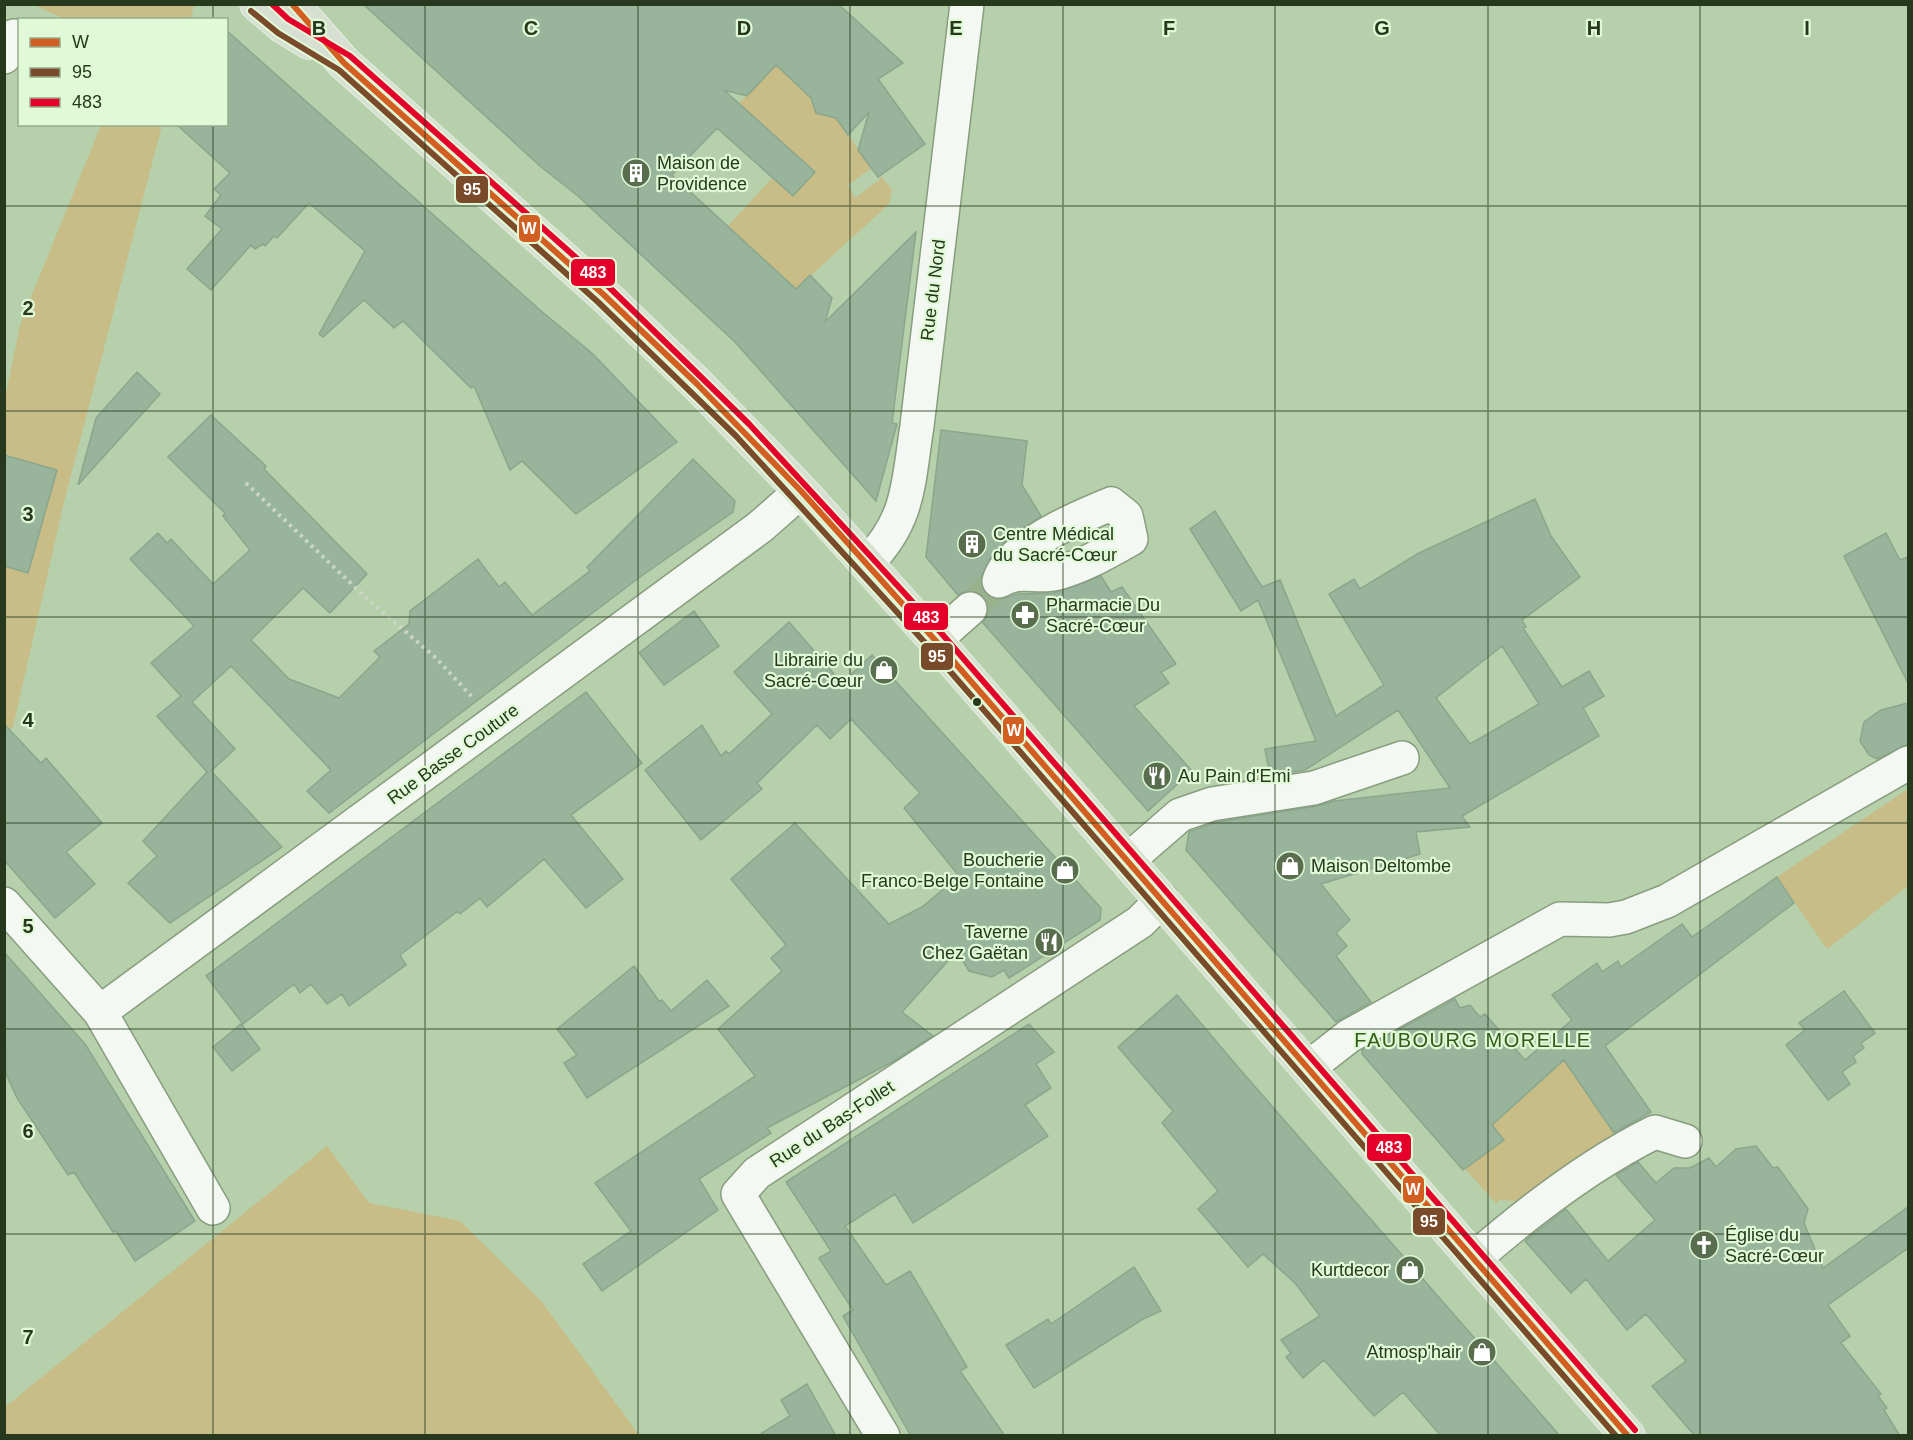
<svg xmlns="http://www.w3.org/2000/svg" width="1913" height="1440" viewBox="0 0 1913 1440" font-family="Arial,sans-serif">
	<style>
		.green { fill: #c8bc87 }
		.building { fill: #98b49a; stroke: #8aa68c; stroke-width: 1.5; fill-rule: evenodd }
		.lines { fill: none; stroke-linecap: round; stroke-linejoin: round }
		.minor-tunnel { stroke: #98b28e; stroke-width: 33; stroke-dasharray: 33 16; stroke-linecap: butt }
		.minor-casing { stroke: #889d7f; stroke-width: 36 }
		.major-casing { stroke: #deead9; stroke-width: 36 }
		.path { stroke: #ccd5c8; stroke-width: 4; stroke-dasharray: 3 4.5; stroke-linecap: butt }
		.minor { stroke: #f4f8f2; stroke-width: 33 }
		.major { stroke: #d6dfd1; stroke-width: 33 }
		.bus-1-casing { stroke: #e0f9d6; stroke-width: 10 }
		.bus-2-casing { stroke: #e0f9d6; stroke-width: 10 }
		.bus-3-casing { stroke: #e0f9d6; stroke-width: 10 }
		.bus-1 { stroke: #d35e21; stroke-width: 6 }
		.bus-2 { stroke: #7a4b2a; stroke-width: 6 }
		.bus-3 { stroke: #e4002b; stroke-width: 6 }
		.grid { fill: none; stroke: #26391d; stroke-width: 1.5; stroke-opacity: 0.55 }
		.bus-dot { fill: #26391d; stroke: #e0f9d6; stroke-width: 2 }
		.labels { text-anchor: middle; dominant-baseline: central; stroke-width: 4.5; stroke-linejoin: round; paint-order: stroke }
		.poi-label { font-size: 18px; fill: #26391d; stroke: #e0f9d6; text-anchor: start }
		.street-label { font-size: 18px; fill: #26391d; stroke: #e0f9d6 }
		.neighbourhood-label { font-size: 20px; letter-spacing: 1.5px; fill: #315c1a; stroke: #e0f9d6 }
		.grid-label { font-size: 20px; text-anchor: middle; font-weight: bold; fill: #26391d; stroke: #e0f9d6; stroke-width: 4.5; stroke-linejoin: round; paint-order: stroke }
		.line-badge { stroke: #e0f9d6; stroke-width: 2 }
		.badge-label { font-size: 16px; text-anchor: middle; font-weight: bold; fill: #fff }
	</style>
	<rect width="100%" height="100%" fill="#b5d0aa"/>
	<path class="green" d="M34,5H194L190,20L65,19Z
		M776,65L814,101L815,111L825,116L831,112L872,168L848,185L855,198L879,180L881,176L892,190L889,204L796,289L728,226L772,178L793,196L815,172L739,103Z
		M101,125H162L64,502L13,727L5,735L4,566L27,573L12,457L5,454V397L21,322Z
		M1908,789V886L1827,949L1777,877Z
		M1564,1060L1616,1136L1520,1205L1516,1201L1499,1200L1496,1203L1465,1169L1503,1140L1492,1125Z
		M327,1146L369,1203L460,1221L542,1302L639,1435H5V1407Z"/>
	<path class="building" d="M363,4H838L903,63L878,79L925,144L878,177L858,150L869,112L848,135L836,118L816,113L811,98L776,65L747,96L724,90L815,172L793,196L717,128L672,175L796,289L810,275L832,298L825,322L916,232L892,423L897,424L876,501L735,342L578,196L540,166Z
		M226,30L540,310L593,354L677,442L576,514L522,461L510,470L474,386L471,388L403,321L394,328L364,300L323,337L319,334L365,251L309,203L277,238L274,236L265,246L263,244L255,249L251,245L211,290L187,269L222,229L205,216L221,195L214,189L230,173L176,124H226Z
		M137,372L160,394L78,485L96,418Z
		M211,415L266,466L264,469L367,574L330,613L303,588L251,640L289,679L339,698L380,657L374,651L409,624L410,611L478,559L499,587L505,582L532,615L590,571L587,567L693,459L735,501L733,512L640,577L329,813L307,791L331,770L231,666L192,702L235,749L211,771L282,847L170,923L128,883L157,856L143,841L207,772L157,716L181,696L151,663L194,626L130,559L158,533L167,543L171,539L213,584L250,550L223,516L225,513L168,457Z
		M941,430L1027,441L1022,485L1041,516L1004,542L989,560L980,581L983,590L989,597L999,600L1018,594L1054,593L1101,576L1111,592L1122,587L1176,664L1161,672L1169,683L1134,706L1192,771L1148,811L983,623L988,614V605L984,597L975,591H967L958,595L926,557Z
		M4,455L57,470L28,573L4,566Z
		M1535,499L1551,536L1580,577L1522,620L1526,627L1523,628L1562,687L1589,671L1604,696L1583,708L1599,736L1462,816L1470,827L1416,832L1420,854L1321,884L1350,920L1336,933L1347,946L1336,956L1371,1002L1336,1022L1186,850L1189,832L1217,822L1317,806L1334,801L1450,788L1398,710L1305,770L1270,776L1265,749L1316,741L1258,600L1241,611L1190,529L1215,511L1262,587L1280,580L1336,716L1384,685L1329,594L1354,579L1360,589L1419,553ZM1502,646L1539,704L1470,744L1436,698Z
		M1886,533L1900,560L1908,557V683L1844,556Z
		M694,611L719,646L664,685L639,653Z
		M789,622L842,683L872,655L1101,908L1100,920L1009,978L1004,970L992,977L969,971L957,951L902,1012L933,1036L894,1061L767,1128L771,1133L699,1179L718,1210L602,1291L583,1264L631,1231L595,1183L755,1076L718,1029L782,971L771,958L786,945L731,879L795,823L889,924L922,907L959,876L904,808L920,793L851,719L830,739L817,725L757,783L762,789L701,840L645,770L702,725L721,756L726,751L729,754L772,714L734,672Z
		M586,692L642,763L571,815L623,879L586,908L544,859L487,907L480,898L460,914L458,911L400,955L406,965L349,1006L342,994L327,1004L311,984L300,993L294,984L243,1024L206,976Z
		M1908,703V744L1877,759L1869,755L1860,741L1864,722L1881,710Z
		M4,724L41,763L46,758L102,823L66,852L95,884L55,918L4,860Z
		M1777,877L1794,903L1605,1046L1651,1112L1614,1133L1564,1060L1492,1125L1504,1140L1463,1170L1362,1054V1050L1455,999L1460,1008L1470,1005L1480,1017L1485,1014L1525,1060L1572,1020L1552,995L1597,963L1602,972L1618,961L1621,967L1682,924L1692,937Z
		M4,952L85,1044L195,1221L135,1261L116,1231L113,1232L74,1172L68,1175L17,1098L6,1074Z
		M634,966L659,1001L662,1000L671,1011L707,980L729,1006L587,1098L564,1063L577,1055L557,1029Z
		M1844,991L1875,1033L1861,1043L1864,1048L1853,1056L1856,1062L1842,1072L1850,1084L1828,1100L1786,1045L1805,1030L1799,1023Z
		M1177,995L1237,1066L1560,1436H1441L1403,1392L1374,1416L1324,1360L1303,1378L1286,1357L1291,1353L1281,1340L1320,1316L1295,1283L1263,1254L1248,1267L1198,1209L1218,1191L1162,1123L1173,1111L1118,1047Z
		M241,1024L260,1049L232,1071L213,1047Z
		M1029,1024L1054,1052L1036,1064L1051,1088L1025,1105L1048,1136L913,1223L895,1194L845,1226L886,1285L910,1271L967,1367L960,1371L1005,1436H911L843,1316L853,1310L819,1258L831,1251L786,1182Z
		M1756,1146L1773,1168L1778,1167L1808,1209L1804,1223L1823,1268L1908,1207V1248L1828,1305L1850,1336L1841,1343L1881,1394L1878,1396L1887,1408L1884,1410L1900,1436H1695L1652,1386L1686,1361L1646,1314L1627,1330L1586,1279L1571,1293L1525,1241L1566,1209L1608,1261L1655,1220L1616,1175L1638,1162L1656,1183L1674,1168H1690L1709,1158L1716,1167L1736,1149Z
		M1134,1267L1161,1311L1143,1319L1034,1388L1006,1345L1048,1319L1051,1324Z
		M807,1384L836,1436H757L790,1416L781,1400Z"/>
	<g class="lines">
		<path class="minor-tunnel" d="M970,609L999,581"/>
		<g class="minor-casing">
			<path id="minor" d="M4,57L14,36
				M1111,504L1126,516L1131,539C1107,552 1084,566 1058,573C1036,579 1021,568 999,581C1009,546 1079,517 1111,504Z
				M867,563C910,520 908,483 917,426L967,4
				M935,640L970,609
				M1127,861L1180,815L1212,804L1314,788L1402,758
				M4,904L100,1012L213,1208
				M100,1012L760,527L801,491
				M1308,1068L1349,1036L1560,919L1609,920L1626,917L1667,901L1908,763
				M1474,1259C1529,1211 1590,1164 1655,1132L1685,1141
				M883,1436L738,1194L757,1173L1140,922L1162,900"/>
		</g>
		<g class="major-casing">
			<path id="major" d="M257,4L283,26L309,42
				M292,4L344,63L604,295L697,384L801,491L935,640L1628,1436"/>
		</g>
		<path class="path" d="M246,483L363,595L436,658L473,698"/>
		<use href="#minor" class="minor"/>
		<use href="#major" class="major"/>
		<g class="bus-1-casing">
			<path id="bus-1" d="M292,4L344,63L604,295L697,384L801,491L935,640L1628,1436"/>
		</g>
		<g class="bus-2-casing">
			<path id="bus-2" d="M251,11L278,33L339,70L598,302L736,436L928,646L1616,1436"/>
		</g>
		<g class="bus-3-casing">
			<path id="bus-3" d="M272,4L288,19L350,56L610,288L749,424L942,634L1635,1430"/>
		</g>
		<use href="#bus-1" class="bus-1"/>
		<use href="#bus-2" class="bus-2"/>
		<use href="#bus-3" class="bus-3"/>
	</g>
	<path class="grid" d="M213,4V20M425,4V1436M638,4V1436M850,4V1436M1063,4V1436M1275,4V1436M1488,4V1436M1700,4V1436M213,124V1436M4,206H1908M4,411H1908M4,617H1908M4,823H1908M4,1029H1908M4,1234H1908"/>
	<defs>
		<g id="building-disc" transform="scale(1.5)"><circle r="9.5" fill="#586e4e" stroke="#e0f9d6"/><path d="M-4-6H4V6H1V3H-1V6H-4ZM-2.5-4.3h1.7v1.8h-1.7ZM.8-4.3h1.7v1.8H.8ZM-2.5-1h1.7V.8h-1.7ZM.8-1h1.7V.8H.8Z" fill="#fff"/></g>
		<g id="pharmacy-disc" transform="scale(1.5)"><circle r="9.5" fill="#586e4e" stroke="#e0f9d6"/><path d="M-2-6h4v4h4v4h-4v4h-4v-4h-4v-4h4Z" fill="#fff"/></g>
		<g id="shop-disc" transform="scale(1.5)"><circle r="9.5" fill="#586e4e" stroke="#e0f9d6"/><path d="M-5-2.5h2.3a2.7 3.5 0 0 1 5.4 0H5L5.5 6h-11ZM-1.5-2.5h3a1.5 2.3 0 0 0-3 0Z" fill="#fff"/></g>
		<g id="restaurant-disc" transform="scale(1.5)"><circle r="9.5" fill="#586e4e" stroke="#e0f9d6"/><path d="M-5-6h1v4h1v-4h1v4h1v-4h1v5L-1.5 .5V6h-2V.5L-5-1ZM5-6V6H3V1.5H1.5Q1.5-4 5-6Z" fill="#fff"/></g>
		<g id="church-disc" transform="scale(1.5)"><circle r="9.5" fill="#586e4e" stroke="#e0f9d6"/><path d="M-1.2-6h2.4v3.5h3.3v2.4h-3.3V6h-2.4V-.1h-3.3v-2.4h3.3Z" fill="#fff"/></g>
	</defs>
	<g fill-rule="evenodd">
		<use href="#building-disc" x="636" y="173"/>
		<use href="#building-disc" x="972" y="544"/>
		<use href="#pharmacy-disc" x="1025" y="615"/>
		<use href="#shop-disc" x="884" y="670"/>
		<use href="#restaurant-disc" x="1157" y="776"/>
		<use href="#shop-disc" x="1290" y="866"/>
		<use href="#shop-disc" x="1065" y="870"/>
		<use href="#restaurant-disc" x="1049" y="942"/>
		<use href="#church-disc" x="1704" y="1245"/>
		<use href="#shop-disc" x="1410" y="1270"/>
		<use href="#shop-disc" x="1482" y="1352"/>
	</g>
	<circle class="bus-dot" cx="977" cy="702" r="5"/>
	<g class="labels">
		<g class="poi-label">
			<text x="657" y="163">Maison de<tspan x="657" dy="21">Providence</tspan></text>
			<text x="993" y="534">Centre Médical<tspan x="993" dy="21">du Sacré-Cœur</tspan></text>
			<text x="1046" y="605">Pharmacie Du<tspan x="1046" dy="21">Sacré-Cœur</tspan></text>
			<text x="863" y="660" text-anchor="end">Librairie du<tspan x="863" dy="21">Sacré-Cœur</tspan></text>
			<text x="1178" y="776">Au Pain d'Emi</text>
			<text x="1044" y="860" text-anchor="end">Boucherie<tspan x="1044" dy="21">Franco-Belge Fontaine</tspan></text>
			<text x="1311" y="866">Maison Deltombe</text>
			<text x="1028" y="932" text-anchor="end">Taverne<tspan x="1028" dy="21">Chez Gaëtan</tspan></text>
			<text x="1725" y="1235">Église du<tspan x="1725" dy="21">Sacré-Cœur</tspan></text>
			<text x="1389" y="1270" text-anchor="end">Kurtdecor</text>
			<text x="1461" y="1352" text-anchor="end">Atmosp'hair</text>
		</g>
		<g class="street-label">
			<text transform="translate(933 290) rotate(-83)">Rue du Nord</text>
			<text transform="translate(453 754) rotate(-36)">Rue Basse Couture</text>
			<text transform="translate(832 1124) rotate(-33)">Rue du Bas-Follet</text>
		</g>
		<g class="neighbourhood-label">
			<text x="1473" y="1040">FAUBOURG MORELLE</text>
		</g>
	</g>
	<g class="grid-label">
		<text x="319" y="35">B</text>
		<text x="531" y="35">C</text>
		<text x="744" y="35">D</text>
		<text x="956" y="35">E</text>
		<text x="1169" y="35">F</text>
		<text x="1382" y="35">G</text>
		<text x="1594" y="35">H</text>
		<text x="1807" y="35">I</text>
		<text x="28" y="315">2</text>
		<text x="28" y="521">3</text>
		<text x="28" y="727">4</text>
		<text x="28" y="933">5</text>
		<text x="28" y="1138">6</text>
		<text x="28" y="1344">7</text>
	</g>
	<g class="line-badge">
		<rect x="455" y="175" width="34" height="29" rx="6" fill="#7a4b2a"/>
		<rect x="518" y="214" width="23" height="29" rx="6" fill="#d35e21"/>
		<rect x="570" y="258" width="46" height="29" rx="6" fill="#e4002b"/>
		<rect x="903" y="602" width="46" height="29" rx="6" fill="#e4002b"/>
		<rect x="920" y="642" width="34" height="29" rx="6" fill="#7a4b2a"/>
		<rect x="1002" y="716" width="23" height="29" rx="6" fill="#d35e21"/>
		<rect x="1366" y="1133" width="46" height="29" rx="6" fill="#e4002b"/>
		<rect x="1402" y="1175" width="23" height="29" rx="6" fill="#d35e21"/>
		<rect x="1412" y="1207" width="34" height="29" rx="6" fill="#7a4b2a"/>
	</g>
	<g class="badge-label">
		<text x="472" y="195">95</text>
		<text x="529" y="234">W</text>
		<text x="593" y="278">483</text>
		<text x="926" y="623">483</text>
		<text x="937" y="662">95</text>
		<text x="1014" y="736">W</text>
		<text x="1389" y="1153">483</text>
		<text x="1413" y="1195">W</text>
		<text x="1429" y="1227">95</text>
	</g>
	<rect width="1913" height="1440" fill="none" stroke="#26391d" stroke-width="12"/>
	<rect x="18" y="18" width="210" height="108" fill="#e0f9d6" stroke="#96ac8c" stroke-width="1.5"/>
	<rect x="30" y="38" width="30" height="9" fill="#d35e21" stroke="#96ac8c" stroke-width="1.5"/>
	<text x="72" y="48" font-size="18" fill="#26391d">W</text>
	<rect x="30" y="68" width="30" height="9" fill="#7a4b2a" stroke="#96ac8c" stroke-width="1.5"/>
	<text x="72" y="78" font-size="18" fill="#26391d">95</text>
	<rect x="30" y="98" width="30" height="9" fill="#e4002b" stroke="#96ac8c" stroke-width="1.5"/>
	<text x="72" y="108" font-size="18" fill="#26391d">483</text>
</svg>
